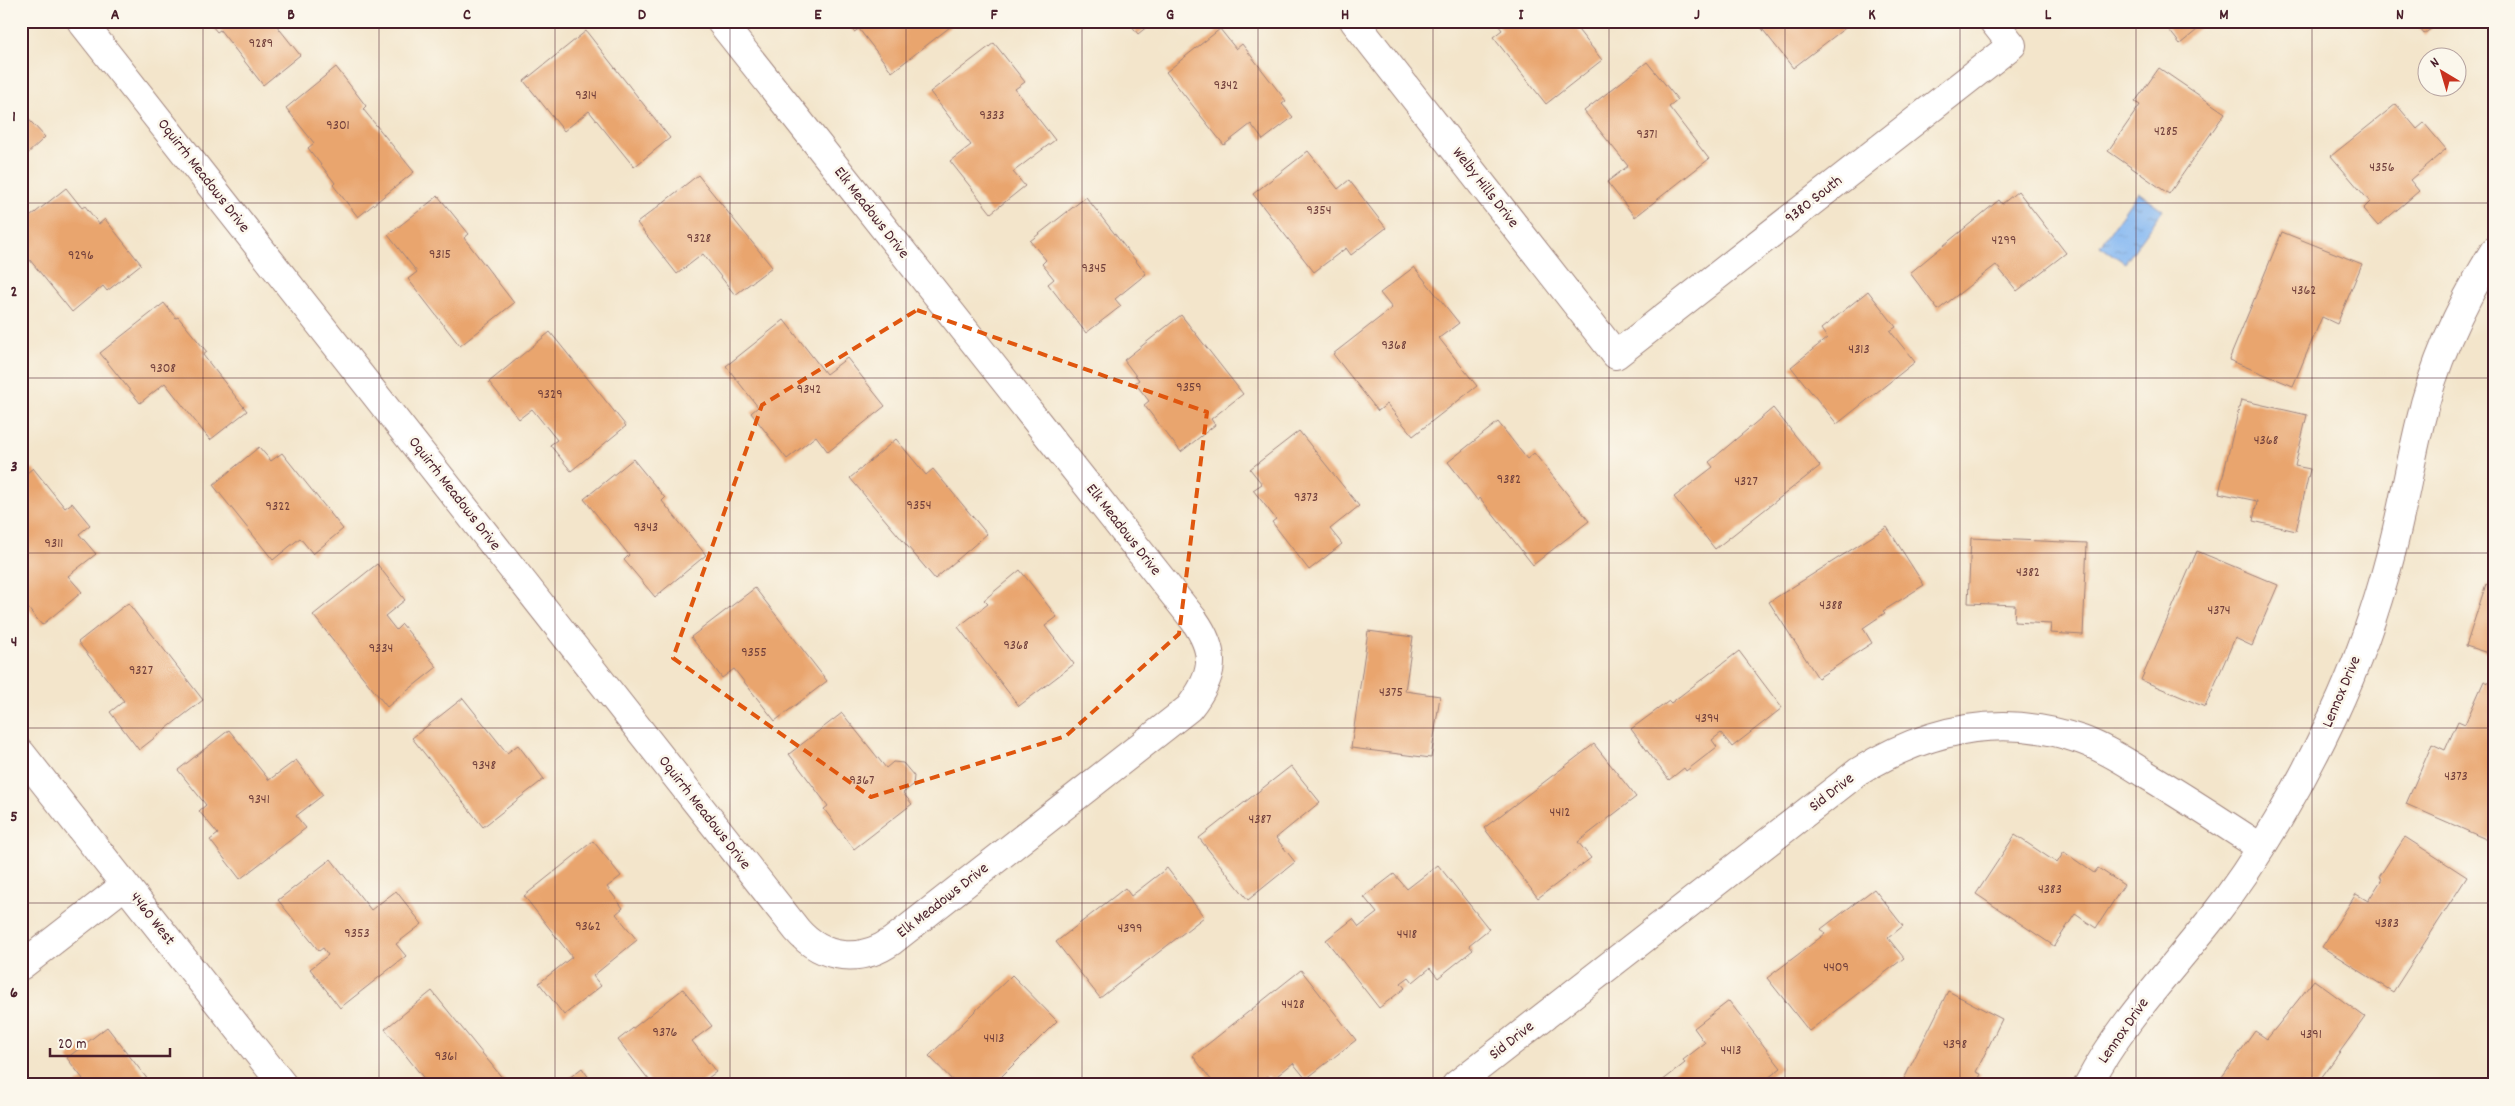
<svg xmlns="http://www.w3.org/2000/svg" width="2515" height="1106" viewBox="0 0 2515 1106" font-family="Dekko,sans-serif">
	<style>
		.water { fill: url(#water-ripples); stroke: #686c8e }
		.building { fill: #e9a56e }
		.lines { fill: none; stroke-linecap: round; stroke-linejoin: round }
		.minor-casing { stroke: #9e827b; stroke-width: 30 }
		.minor { stroke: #fff; stroke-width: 28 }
		.marked { fill: none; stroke: #e0560e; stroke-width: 4; stroke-dasharray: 10 6; stroke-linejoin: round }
		.grid { fill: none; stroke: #4a1f2b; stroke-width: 1; stroke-opacity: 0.55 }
		.labels { text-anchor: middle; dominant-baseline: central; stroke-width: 5; stroke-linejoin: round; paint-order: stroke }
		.number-label { font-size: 14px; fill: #72403c }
		.street-label { font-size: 16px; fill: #4a1f2b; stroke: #fbf7ec }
		.neatline { fill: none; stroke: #4a1f2b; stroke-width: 2 }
		.grid-label { font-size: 16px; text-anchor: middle; font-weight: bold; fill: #4a1f2b }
	</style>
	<defs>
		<pattern id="water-ripples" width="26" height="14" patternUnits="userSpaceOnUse" patternTransform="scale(1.25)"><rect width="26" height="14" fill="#85b8f2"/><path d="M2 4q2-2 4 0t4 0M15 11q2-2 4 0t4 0" fill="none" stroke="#6f95c4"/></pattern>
	</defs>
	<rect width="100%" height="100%" fill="#fbf7ec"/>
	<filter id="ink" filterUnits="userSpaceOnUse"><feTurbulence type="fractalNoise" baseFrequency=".02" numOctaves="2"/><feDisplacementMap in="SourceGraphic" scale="10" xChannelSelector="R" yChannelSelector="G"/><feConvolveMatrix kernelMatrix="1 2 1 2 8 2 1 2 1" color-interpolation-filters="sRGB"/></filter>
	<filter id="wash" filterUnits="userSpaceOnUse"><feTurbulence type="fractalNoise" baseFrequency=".0096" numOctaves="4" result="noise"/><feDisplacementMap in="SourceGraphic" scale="20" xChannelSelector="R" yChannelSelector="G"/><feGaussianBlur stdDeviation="1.12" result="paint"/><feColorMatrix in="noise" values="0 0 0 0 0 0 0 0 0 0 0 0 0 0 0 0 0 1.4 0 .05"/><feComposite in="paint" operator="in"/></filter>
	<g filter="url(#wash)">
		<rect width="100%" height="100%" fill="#f3e5cb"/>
		<path class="water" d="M2138,192L2163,210L2125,263L2100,246Z"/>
		<g id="blocks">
			<path class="building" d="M208,21H273L300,55L263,85L220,30L217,32Z
				M846,21H945L950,27L892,72L859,29L854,32Z
				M1128,21H1154L1138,34Z
				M1495,21H1571L1602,60L1546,104L1493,37L1502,30Z
				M1756,21H1846L1849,25L1793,68Z
				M2162,21H2208L2180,44Z
				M2414,21H2441L2424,34Z
				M1220,29L1236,49L1242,44L1286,101L1282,104L1293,117L1263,140L1251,124L1224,145L1166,72Z
				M586,31L670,138L634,167L589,111L564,131L524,81Z
				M994,43L1025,82L1015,89L1055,140L1013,172L1025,186L991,213L950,161L971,145L930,92Z
				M1647,62L1678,100L1669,107L1709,159L1635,217L1607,182L1628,166L1584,111Z
				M336,67L366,106L363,109L414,172L358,217L333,185L335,183L308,148L314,143L286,108Z
				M2159,68L2225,113L2169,194L2108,151L2140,105L2135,102Z
				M2396,104L2417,129L2424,123L2446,149L2410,180L2419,191L2378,226L2363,209L2370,202L2331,156Z
				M21,111L45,137L21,160Z
				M1308,151L1338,189L1349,180L1386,228L1351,255L1346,248L1314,272L1253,194Z
				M698,175L772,267L735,295L703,254L677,274L637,223Z
				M66,188L82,208L85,206L99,224L105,219L141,264L107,291L103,286L72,312L21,249V224Z
				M2018,191L2066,253L2017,291L1996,265L1938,310L1910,273L1999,200L2002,204Z
				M438,196L469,234L464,238L514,303L460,346L408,279L417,272L388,235Z
				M1086,197L1146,274L1115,299L1121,306L1086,333L1048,284L1054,279L1042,264L1046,260L1030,241Z
				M2282,232L2362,264L2337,324L2322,317L2293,386L2229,360Z
				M1414,267L1459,323L1439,338L1477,386L1413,436L1387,404L1378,411L1333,354L1392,308L1380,293Z
				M1868,291L1896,327L1890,331L1915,362L1837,424L1791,367L1827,338L1821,329Z
				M164,303L176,318L178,317L207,352L203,355L247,411L210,440L165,383L140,403L100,353Z
				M1181,315L1243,394L1211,419L1215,425L1181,452L1144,405L1149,401L1135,383L1139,380L1124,360Z
				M784,320L826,374L847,358L885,406L828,452L816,436L787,459L751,413L758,407L726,366Z
				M550,332L626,426L571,471L550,445L557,440L532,409L519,419L489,382Z
				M2241,400L2307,415L2295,466L2310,469L2296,531L2253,521L2257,501L2219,493Z
				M1773,408L1820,466L1715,549L1674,497L1713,467L1709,462Z
				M1498,422L1527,459L1534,453L1589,521L1533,565L1480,498L1478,501L1448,462Z
				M1299,431L1359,506L1330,529L1342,544L1309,570L1272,522L1276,519L1253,490L1262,484L1250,469Z
				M896,439L926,475L933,469L987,534L935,579L850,478Z
				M259,447L271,461L282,453L343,529L313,554L300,538L273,560L213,485Z
				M633,459L665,498L662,501L706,555L655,597L624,560L629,555L584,499Z
				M33,468L65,508L72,503L90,525L79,534L96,554L68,576L82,592L42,625L21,600V478Z
				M1887,527L1924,585L1883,611L1885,613L1863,628L1872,643L1818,678L1769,602Z
				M1971,538L2087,543L2083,635L2050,633L2051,624L2014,622L2015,605L1968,603Z
				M2197,551L2278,585L2252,646L2235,638L2205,707L2141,680Z
				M377,564L405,600L385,616L396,630L402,624L437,667L387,707L313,615Z
				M1020,570L1057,617L1045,626L1074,664L1019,706L958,627L988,604L984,600Z
				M2486,584L2494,586V655L2466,646Z
				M755,588L827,681L775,721L734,669L722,678L691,637Z
				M128,603L203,700L139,750L110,712L124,701L78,642Z
				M1368,631L1413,637L1405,691L1440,696L1431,758L1351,748Z
				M1739,651L1782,708L1732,747L1721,733L1712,740L1717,747L1686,771L1684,768L1669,780L1631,729L1669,701L1671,703Z
				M2484,681L2494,685V828L2488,840L2406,804L2432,744L2445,750L2458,721L2465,724Z
				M463,698L507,753L518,745L544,779L483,827L412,738Z
				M842,713L886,768L893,762L903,763L914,776L913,785L903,793L912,804L854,849L824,809L828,806L789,754Z
				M229,730L269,780L296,760L323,795L296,816L306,828L240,879L210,840L218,834L199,811L206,805L178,770Z
				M1594,744L1636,797L1578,842L1591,858L1538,898L1484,828Z
				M1291,766L1320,802L1276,838L1295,862L1248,900L1199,838Z
				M2015,835L2057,863L2064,852L2094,873L2098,868L2124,885L2096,928L2075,914L2054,946L1976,894Z
				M2405,837L2467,877L2393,992L2322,947L2356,894L2368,901L2382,879L2379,877Z
				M593,841L621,876L607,887L623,908L616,914L637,940L593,976L601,986L564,1015L539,983L572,957L524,896Z
				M331,859L371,910L396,891L422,924L396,944L406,956L340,1008L310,969L328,955L323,948L319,951L278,900Z
				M1438,865L1489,929L1469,945L1473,950L1438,978L1430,968L1413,982L1409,977L1401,983L1405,988L1379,1008L1326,940L1353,919L1359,927L1377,913L1364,897L1394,874L1407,889Z
				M1167,868L1204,917L1100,998L1056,942L1125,888L1131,896Z
				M1874,889L1903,926L1888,938L1904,958L1809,1031L1767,978L1825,934L1821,929Z
				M1301,970L1356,1040L1306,1079L1293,1063L1272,1080L1268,1076L1257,1085H1215L1193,1056Z
				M1012,975L1057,1021L993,1085H957L929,1056Z
				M2314,980L2365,1017L2316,1085H2224L2219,1081L2255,1031L2267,1039Z
				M683,989L712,1026L692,1041L716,1072L699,1085H653L618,1040Z
				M432,991L508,1085H429L385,1029Z
				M1948,991L2002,1019L1976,1072L1981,1074L1976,1085H1901Z
				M1729,1001L1781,1068L1759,1085H1657L1685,1063L1683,1060L1705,1043L1694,1028Z
				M107,1027L152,1085H75L83,1079L67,1058Z
				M582,1068L594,1085H560Z"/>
		</g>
	</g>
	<g filter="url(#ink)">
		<use href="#blocks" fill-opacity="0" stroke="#9e827b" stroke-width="1"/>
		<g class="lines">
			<g class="minor-casing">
				<path id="minor" d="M81,21L797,930C823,960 861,963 892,941L1189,708C1214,676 1218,654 1194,620L720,21
					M1354,21L1616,355L2012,45L1993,21
					M21,753L283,1085
					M21,966L125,885
					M1456,1085L1858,772C1927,729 2003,712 2082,740C2104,748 2125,761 2145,774C2184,797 2222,822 2260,847
					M2088,1085C2120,1023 2169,973 2212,918C2258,860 2301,784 2333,716C2357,665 2376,611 2390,557C2402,513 2409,468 2420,423C2434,362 2461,304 2494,251"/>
			</g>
			<use href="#minor" class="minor"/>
		</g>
	</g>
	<path class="marked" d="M917,310L1207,412L1179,634L1066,736L871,797L673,658L762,405Z"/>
	<path class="grid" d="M203,21V1085M379,21V1085M555,21V1085M730,21V1085M906,21V1085M1082,21V1085M1258,21V1085M1433,21V1085M1609,21V1085M1785,21V1085M1960,21V1085M2136,21V1085M2312,21V1085M21,203H2494M21,378H2494M21,553H2494M21,728H2494M21,903H2494"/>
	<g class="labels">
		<g class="number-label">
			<text x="261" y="44">9289</text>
			<text x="1226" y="86">9342</text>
			<text x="586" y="96">9314</text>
			<text x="992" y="116">9333</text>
			<text x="338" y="126">9301</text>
			<text x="2166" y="132">4285</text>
			<text x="1647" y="135">9371</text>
			<text x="2382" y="168">4356</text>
			<text x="1319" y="211">9354</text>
			<text x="699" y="239">9328</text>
			<text x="2004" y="241">4299</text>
			<text x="440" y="255">9315</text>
			<text x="81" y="256">9296</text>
			<text x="1094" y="269">9345</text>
			<text x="2304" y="291">4362</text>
			<text x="1394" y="346">9368</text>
			<text x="1859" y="350">4313</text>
			<text x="163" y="369">9308</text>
			<text x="1189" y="388">9359</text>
			<text x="809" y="390">9342</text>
			<text x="550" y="395">9329</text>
			<text x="2266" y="441">4368</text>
			<text x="1509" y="480">9382</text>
			<text x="1746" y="482">4327</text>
			<text x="1306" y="498">9373</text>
			<text x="919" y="506">9354</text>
			<text x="278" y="507">9322</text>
			<text x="646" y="528">9343</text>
			<text x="54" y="544">9311</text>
			<text x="2028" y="573">4382</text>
			<text x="1831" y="606">4388</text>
			<text x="2219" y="611">4374</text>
			<text x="1016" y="646">9368</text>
			<text x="381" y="649">9334</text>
			<text x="754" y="653">9355</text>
			<text x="141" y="671">9327</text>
			<text x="1391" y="693">4375</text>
			<text x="1707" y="719">4394</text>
			<text x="484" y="766">9348</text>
			<text x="2456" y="777">4373</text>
			<text x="862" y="781">9367</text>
			<text x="259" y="800">9341</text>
			<text x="1560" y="813">4412</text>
			<text x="1260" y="820">4387</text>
			<text x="2050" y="890">4383</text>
			<text x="2387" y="924">4383</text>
			<text x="588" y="927">9362</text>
			<text x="1130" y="929">4399</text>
			<text x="357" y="934">9353</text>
			<text x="1407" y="935">4418</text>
			<text x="1836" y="968">4409</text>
			<text x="1293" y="1005">4428</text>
			<text x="665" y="1033">9376</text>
			<text x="2311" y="1035">4391</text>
			<text x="994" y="1039">4413</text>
			<text x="1955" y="1045">4398</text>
			<text x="1731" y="1051">4413</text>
			<text x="446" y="1057">9361</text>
		</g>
		<g class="street-label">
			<text transform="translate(203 176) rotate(52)">Oquirrh Meadows Drive</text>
			<text transform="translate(1485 188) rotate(52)">Welby Hills Drive</text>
			<text transform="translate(1814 200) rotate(-38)">9380 South</text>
			<text transform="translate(871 213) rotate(52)">Elk Meadows Drive</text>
			<text transform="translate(454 494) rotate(52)">Oquirrh Meadows Drive</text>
			<text transform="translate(1123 530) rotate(52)">Elk Meadows Drive</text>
			<text transform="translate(2342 692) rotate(-67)">Lennox Drive</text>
			<text transform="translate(1832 793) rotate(-38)">Sid Drive</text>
			<text transform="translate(704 813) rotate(52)">Oquirrh Meadows Drive</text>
			<text transform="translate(943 901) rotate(-38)">Elk Meadows Drive</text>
			<text transform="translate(152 919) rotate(52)">4460 West</text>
			<text transform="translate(2124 1031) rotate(-55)">Lennox Drive</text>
			<text transform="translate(1512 1041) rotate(-38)">Sid Drive</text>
		</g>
	</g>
	<rect width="2515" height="1106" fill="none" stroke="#fbf7ec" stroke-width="55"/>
	<g transform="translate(2442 72) rotate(322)"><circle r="24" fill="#fbf7ec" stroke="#b4a19f"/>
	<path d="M0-4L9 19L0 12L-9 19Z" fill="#c8321e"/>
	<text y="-8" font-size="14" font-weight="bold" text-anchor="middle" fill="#4a1f2b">N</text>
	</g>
	<path d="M50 1048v8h120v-8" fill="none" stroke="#4a1f2b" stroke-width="2.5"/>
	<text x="58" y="1048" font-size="15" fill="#4a1f2b" stroke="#fbf7ec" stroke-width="4" paint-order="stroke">20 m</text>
	<rect x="28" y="28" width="2460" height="1050" class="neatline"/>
	<g class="grid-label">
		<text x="115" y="19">A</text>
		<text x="291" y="19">B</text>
		<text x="467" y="19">C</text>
		<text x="642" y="19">D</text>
		<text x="818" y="19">E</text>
		<text x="994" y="19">F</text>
		<text x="1170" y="19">G</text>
		<text x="1345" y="19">H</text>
		<text x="1521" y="19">I</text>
		<text x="1697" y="19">J</text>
		<text x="1872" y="19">K</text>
		<text x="2048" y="19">L</text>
		<text x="2224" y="19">M</text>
		<text x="2400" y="19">N</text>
		<text x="14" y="121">1</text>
		<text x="14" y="296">2</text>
		<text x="14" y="471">3</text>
		<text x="14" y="646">4</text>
		<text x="14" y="821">5</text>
		<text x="14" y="997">6</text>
	</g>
</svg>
